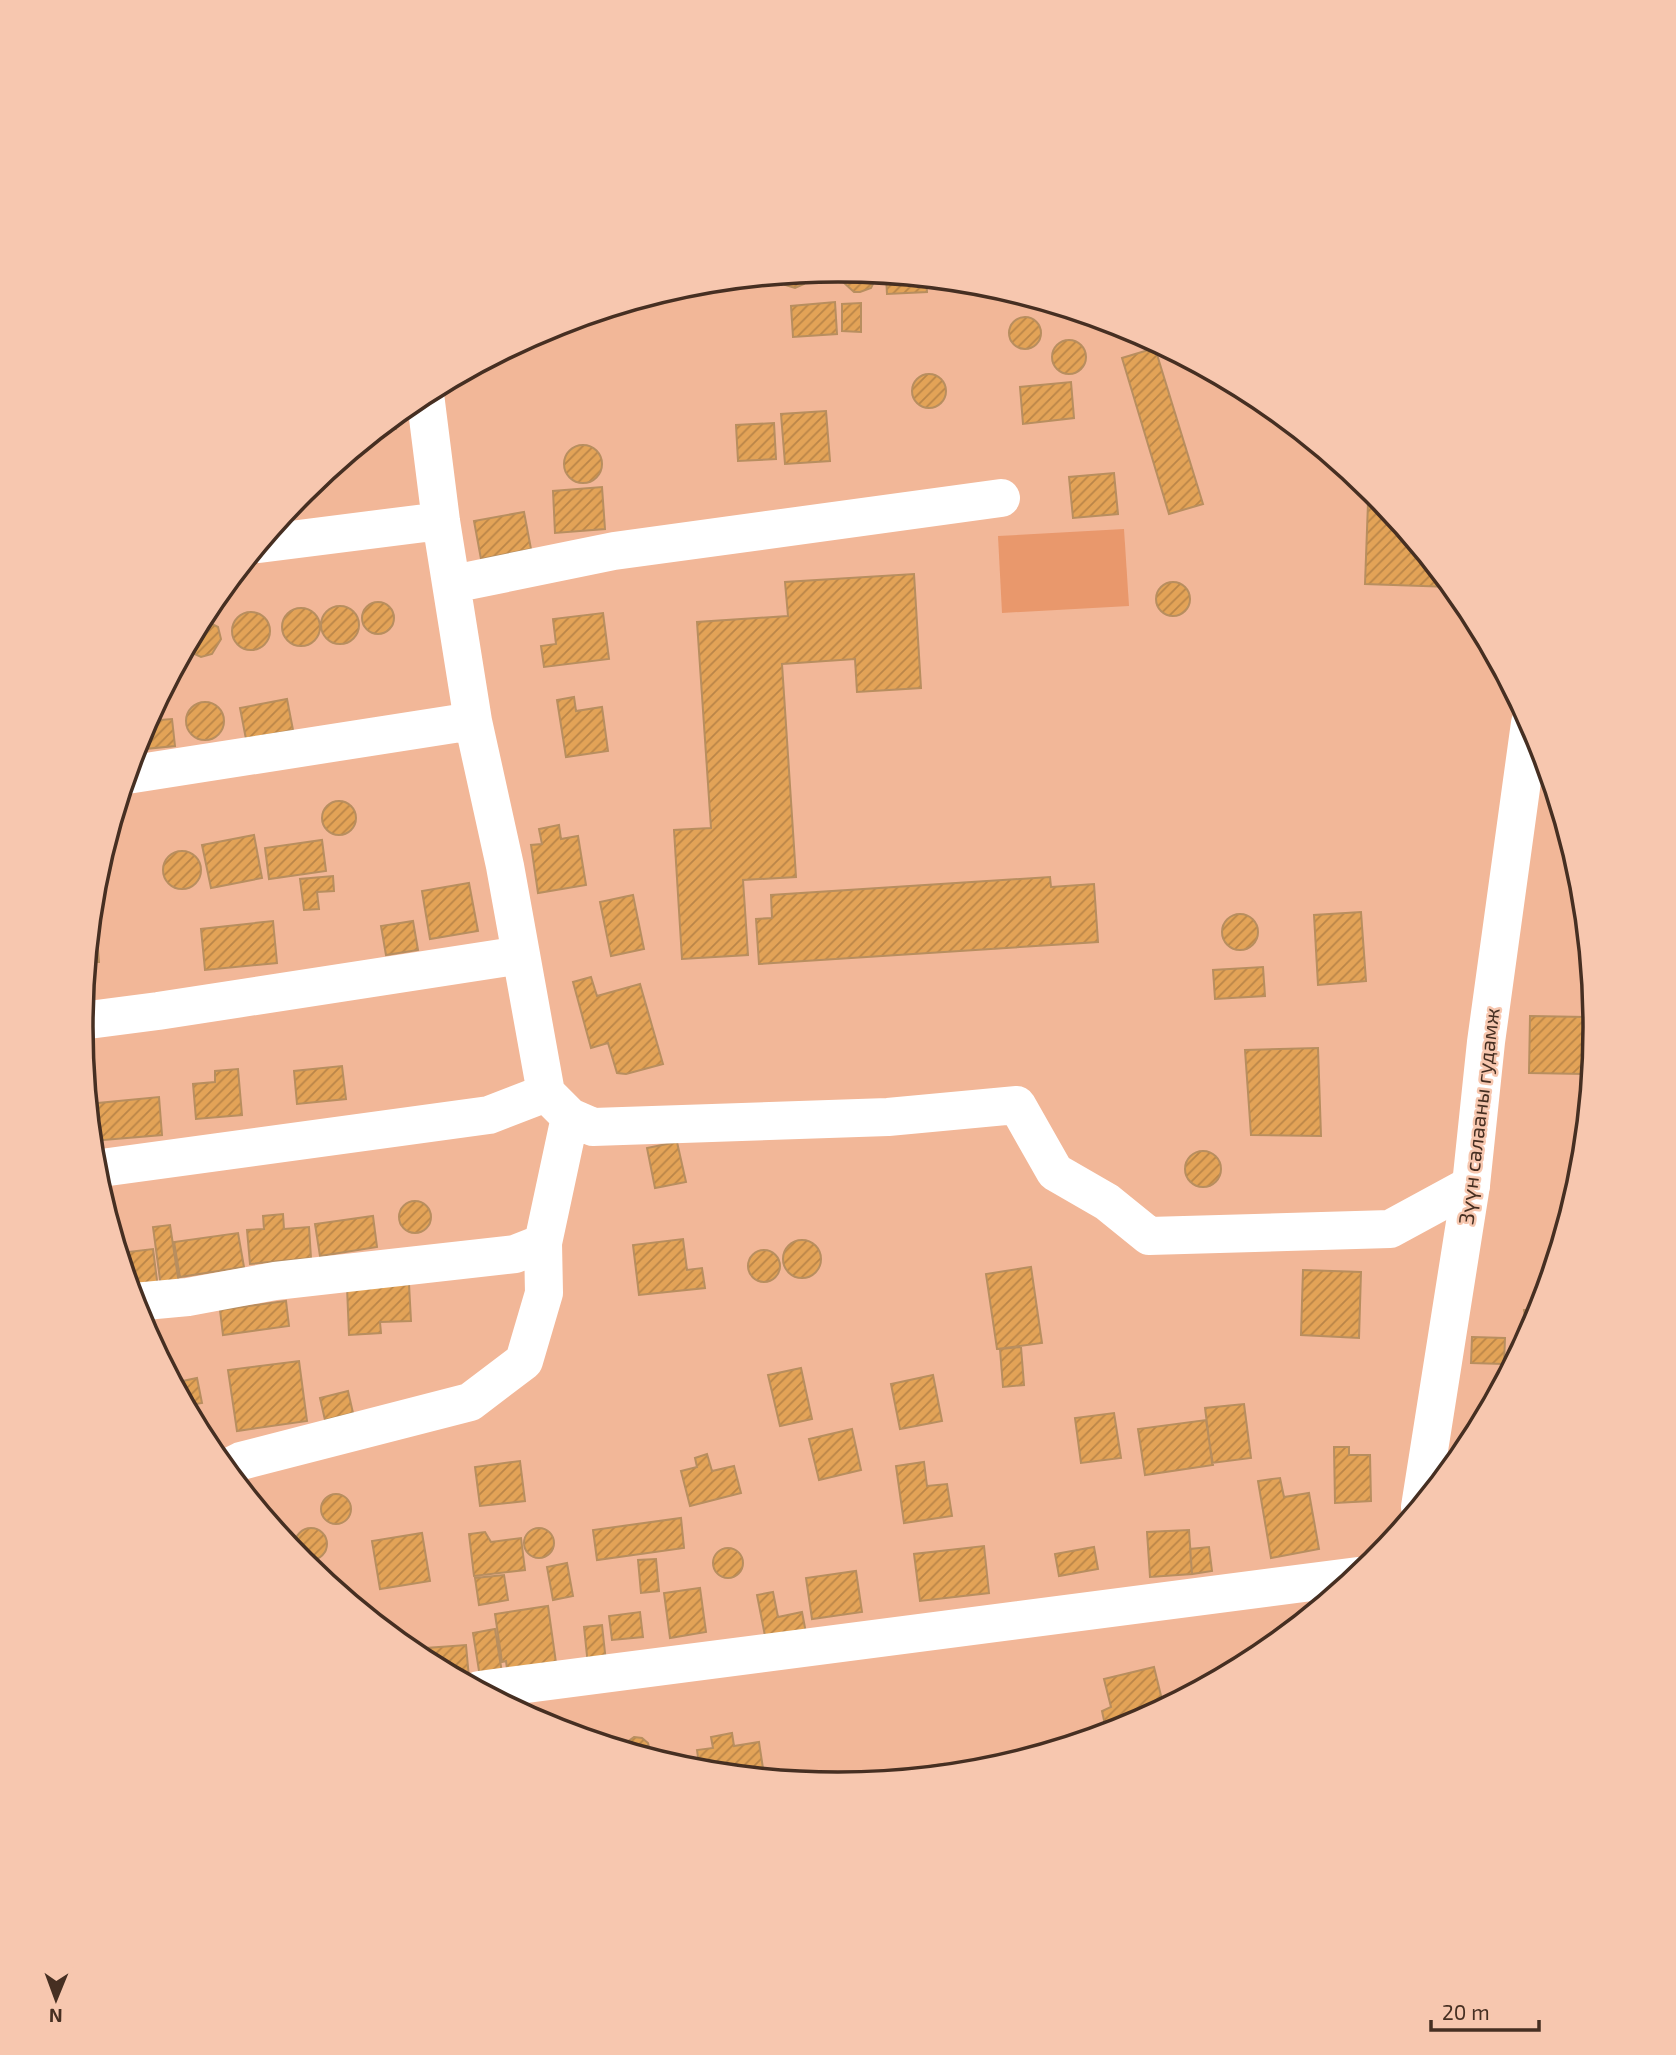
<svg xmlns="http://www.w3.org/2000/svg" width="1676" height="2055" viewBox="0 0 1676 2055" font-family="'Exo 2',sans-serif">
	<style>
		.pitch { fill: #e9986c }
		.building { fill: url(#building-hatch); stroke: #b88e5f; stroke-width: 2 }
		.lines { fill: none; stroke-linecap: round; stroke-linejoin: round }
		.minor { stroke: #fff; stroke-width: 38 }
		.secondary { stroke: #fff; stroke-width: 38 }
		.labels { text-anchor: middle; dominant-baseline: central; stroke-width: 5; stroke-linejoin: round; paint-order: stroke }
		.street-label { font-size: 21px; fill: #462f22; stroke: #f7c7af }
		.rim { fill: none; stroke: #462f22; stroke-width: 3.5 }
	</style>
	<defs>
		<pattern id="building-hatch" width="6" height="6" patternUnits="userSpaceOnUse" patternTransform="scale(1.75)"><rect width="6" height="6" fill="#e3a357"/><path d="M-1 1l2-2M0 6l6-6M5 7l2-2" fill="none" stroke="#ba8548"/></pattern>
	</defs>
	<rect width="100%" height="100%" fill="#f2b798"/>
	<path class="pitch" d="M1124,529L1129,606L1002,613L998,536Z"/>
	<path class="building" d="M842,270L876,274V278L871,288L860,292H854L842,281Z
		M809,273L804,284L795,288L785,285L778,276Z
		M886,275L926,279L927,292L887,294Z
		M835,302L837,334L793,337L791,306Z
		M861,303V332L842,331V304Z
		M1009 333a16 16 0 1 1 32 0a16 16 0 1 1-32 0Z
		M1052 357a17 17 0 1 1 34 0a17 17 0 1 1-34 0Z
		M1155,348L1203,504L1169,514L1122,358Z
		M912 391a17 17 0 1 1 34 0a17 17 0 1 1-34 0Z
		M1071,382L1074,418L1023,424L1020,387Z
		M826,411L830,461L785,464L781,414Z
		M394,416L396,429L375,432Z
		M774,423L776,459L738,461L736,425Z
		M564 464a19 19 0 1 1 38 0a19 19 0 1 1-38 0Z
		M1114,473L1118,514L1073,518L1069,477Z
		M602,487L605,529L555,533L553,491Z
		M1368,503H1383L1450,587L1365,584Z
		M524,512L531,549L481,559L474,521Z
		M914,574L921,688L857,692L855,659L782,664L796,877L743,880L748,955L682,959L674,830L711,828L697,622L788,616L785,582Z
		M1156 599a17 17 0 1 1 34 0a17 17 0 1 1-34 0Z
		M362 618a16 16 0 1 1 32 0a16 16 0 1 1-32 0Z
		M321 625a19 19 0 1 1 38 0a19 19 0 1 1-38 0Z
		M282 627a19 19 0 1 1 38 0a19 19 0 1 1-38 0Z
		M232 631a19 19 0 1 1 38 0a19 19 0 1 1-38 0Z
		M603,613L609,659L544,667L541,646L556,644L553,619Z
		M202,619L218,627L221,639L212,654L201,657L190,652L186,648Z
		M574,697L576,711L602,707L608,751L566,757L557,700Z
		M287,699L293,730L246,739L240,708Z
		M186 721a19 19 0 1 1 38 0a19 19 0 1 1-38 0Z
		M172,719L175,746L134,750L147,721Z
		M322 818a17 17 0 1 1 34 0a17 17 0 1 1-34 0Z
		M559,825L561,839L578,836L586,885L538,893L531,845L542,844L539,829Z
		M254,835L262,878L211,888L202,845Z
		M322,840L326,871L269,879L265,848Z
		M163 870a19 19 0 1 1 38 0a19 19 0 1 1-38 0Z
		M333,876L334,891L317,892L319,909L304,910L300,879Z
		M1050,877L1051,887L1094,884L1098,942L759,964L756,919L772,918L771,895Z
		M469,883L478,931L430,939L422,891Z
		M633,895L644,949L611,956L600,902Z
		M1361,912L1366,981L1318,985L1314,915Z
		M1222 932a18 18 0 1 1 36 0a18 18 0 1 1-36 0Z
		M273,921L277,963L205,970L201,929Z
		M413,921L418,950L386,955L381,926Z
		M97,938L99,962H91L93,983L85,984L89,939Z
		M1263,967L1265,996L1215,999L1213,970Z
		M591,977L597,996L640,984L663,1064L626,1074L617,1073L608,1043L591,1048L573,982Z
		M1530,1016L1586,1017L1585,1074L1529,1073Z
		M1318,1048L1321,1136L1251,1135L1245,1050Z
		M342,1066L346,1099L297,1104L294,1071Z
		M238,1069L242,1115L196,1119L193,1084L215,1082V1071Z
		M159,1097L162,1135L92,1141L88,1104Z
		M677,1142L686,1182L655,1188L647,1148Z
		M1185 1169a18 18 0 1 1 36 0a18 18 0 1 1-36 0Z
		M399 1217a16 16 0 1 1 32 0a16 16 0 1 1-32 0Z
		M283,1214L284,1229L309,1227L311,1258L250,1264L247,1230L264,1229L263,1216Z
		M373,1216L377,1247L320,1256L315,1224Z
		M170,1225L179,1284L161,1287L153,1227Z
		M238,1233L244,1267L180,1277L174,1242Z
		M683,1239L687,1270L702,1268L705,1288L639,1295L633,1245Z
		M783 1259a19 19 0 1 1 38 0a19 19 0 1 1-38 0Z
		M153,1249L158,1288L130,1291L119,1253Z
		M748 1266a16 16 0 1 1 32 0a16 16 0 1 1-32 0Z
		M1031,1267L1042,1343L997,1349L986,1274Z
		M1303,1270L1361,1272L1359,1338L1301,1335Z
		M409,1284L411,1321L380,1322L381,1333L349,1335L347,1287Z
		M286,1301L289,1326L223,1335L220,1310Z
		M1541,1307L1538,1318L1528,1337L1524,1310Z
		M1472,1337L1505,1338L1504,1364L1471,1363Z
		M1021,1347L1024,1385L1003,1387L1000,1349Z
		M299,1361L307,1421L237,1431L228,1370Z
		M801,1368L812,1419L780,1426L768,1375Z
		M933,1375L942,1421L900,1429L891,1384Z
		M197,1378L202,1403L185,1406L173,1383Z
		M348,1391L353,1413L325,1420L320,1398Z
		M1244,1404L1251,1458L1212,1463L1205,1408Z
		M1114,1413L1121,1458L1081,1463L1075,1418Z
		M1206,1420L1213,1465L1145,1475L1138,1429Z
		M852,1429L861,1470L819,1480L809,1439Z
		M1334,1447H1349V1455H1370L1371,1501L1335,1503Z
		M707,1454L712,1471L734,1466L741,1493L690,1506L681,1471L697,1467L695,1458Z
		M520,1461L525,1501L480,1506L475,1467Z
		M924,1462L927,1486L947,1484L952,1516L904,1523L896,1466Z
		M1280,1478L1284,1497L1309,1493L1319,1549L1271,1558L1258,1481Z
		M321 1509a15 15 0 1 1 30 0a15 15 0 1 1-30 0Z
		M681,1518L684,1548L597,1560L593,1530Z
		M295 1544a16 16 0 1 1 32 0a16 16 0 1 1-32 0Z
		M524 1543a15 15 0 1 1 30 0a15 15 0 1 1-30 0Z
		M1189,1530L1192,1574L1150,1577L1147,1532Z
		M485,1532L491,1542L521,1538L525,1570L474,1576L469,1534Z
		M422,1533L430,1581L380,1589L372,1541Z
		M984,1546L989,1593L920,1601L914,1554Z
		M1094,1547L1098,1569L1059,1576L1055,1554Z
		M1209,1547L1212,1571L1192,1574L1190,1549Z
		M713 1563a15 15 0 1 1 30 0a15 15 0 1 1-30 0Z
		M656,1559L659,1591L641,1593L638,1560Z
		M567,1563L573,1596L553,1600L547,1567Z
		M856,1571L862,1612L812,1619L806,1578Z
		M504,1575L508,1600L479,1605L475,1578Z
		M700,1588L706,1632L670,1638L664,1593Z
		M773,1592L778,1617L802,1612L806,1633L766,1641L757,1595Z
		M548,1606L557,1670L508,1677L506,1661L502,1662L495,1614Z
		M640,1612L643,1637L612,1640L609,1616Z
		M602,1625L606,1662L588,1665L584,1627Z
		M495,1629L502,1673L480,1677L473,1633Z
		M466,1645L469,1678L458,1679L427,1662L426,1648Z
		M1154,1667L1164,1708L1128,1727L1107,1734L1102,1711L1111,1707L1104,1679Z
		M732,1733L734,1746L759,1742L764,1775L752,1777L700,1771L697,1750L713,1748L711,1737Z
		M634,1737L642,1738L648,1743L650,1751L647,1757L625,1751L627,1742Z
		M944,1764L946,1774L919,1777L917,1768Z"/>
	<g class="lines">
		<path class="minor" d="M425,394L441,521L473,721L505,866L546,1093L570,1117L593,1127L888,1117L1017,1105L1055,1172L1107,1202L1149,1236L1390,1229L1471,1185
			M259,544L441,521
			M453,584L614,551L1001,498
			M127,775L473,721
			M81,1021L158,1011L521,955
			M94,1169L489,1115L546,1093
			M134,1302L188,1297L275,1281L515,1254L543,1243
			M225,1469L241,1461L470,1402L524,1361L544,1293L543,1243L570,1117
			M479,1690L1358,1576"/>
		<path class="secondary" d="M1420,1507L1471,1185L1486,1042L1530,723"/>
	</g>
	<g class="labels">
		<g class="street-label">
			<text transform="translate(1478 1116) rotate(-83)">Зүүн салааны гудамж</text>
		</g>
	</g>
	<path d="M0 0H1676V2055H0ZM93 1027a745 745 0 1 1 1490 0a745 745 0 1 1-1490 0Z" fill="#f7c7af" fill-rule="evenodd"/>
	<path class="rim" d="M93 1027a745 745 0 1 1 1490 0a745 745 0 1 1-1490 0Z"/>
	<g transform="translate(56 1999) rotate(181)" stroke="#f7c7af" stroke-width="5" paint-order="stroke">
	<path d="M0-5L12 26L0 18L-12 26Z" fill="#462f22"/>
	<text y="-10" font-size="19" font-weight="bold" text-anchor="middle" fill="#462f22">N</text>
	</g>
	<path d="M1431 2020v10h108v-10" fill="none" stroke="#462f22" stroke-width="3.5"/>
	<text x="1442" y="2020" font-size="21" fill="#462f22" stroke="#f7c7af" stroke-width="5" paint-order="stroke">20 m</text>
</svg>
